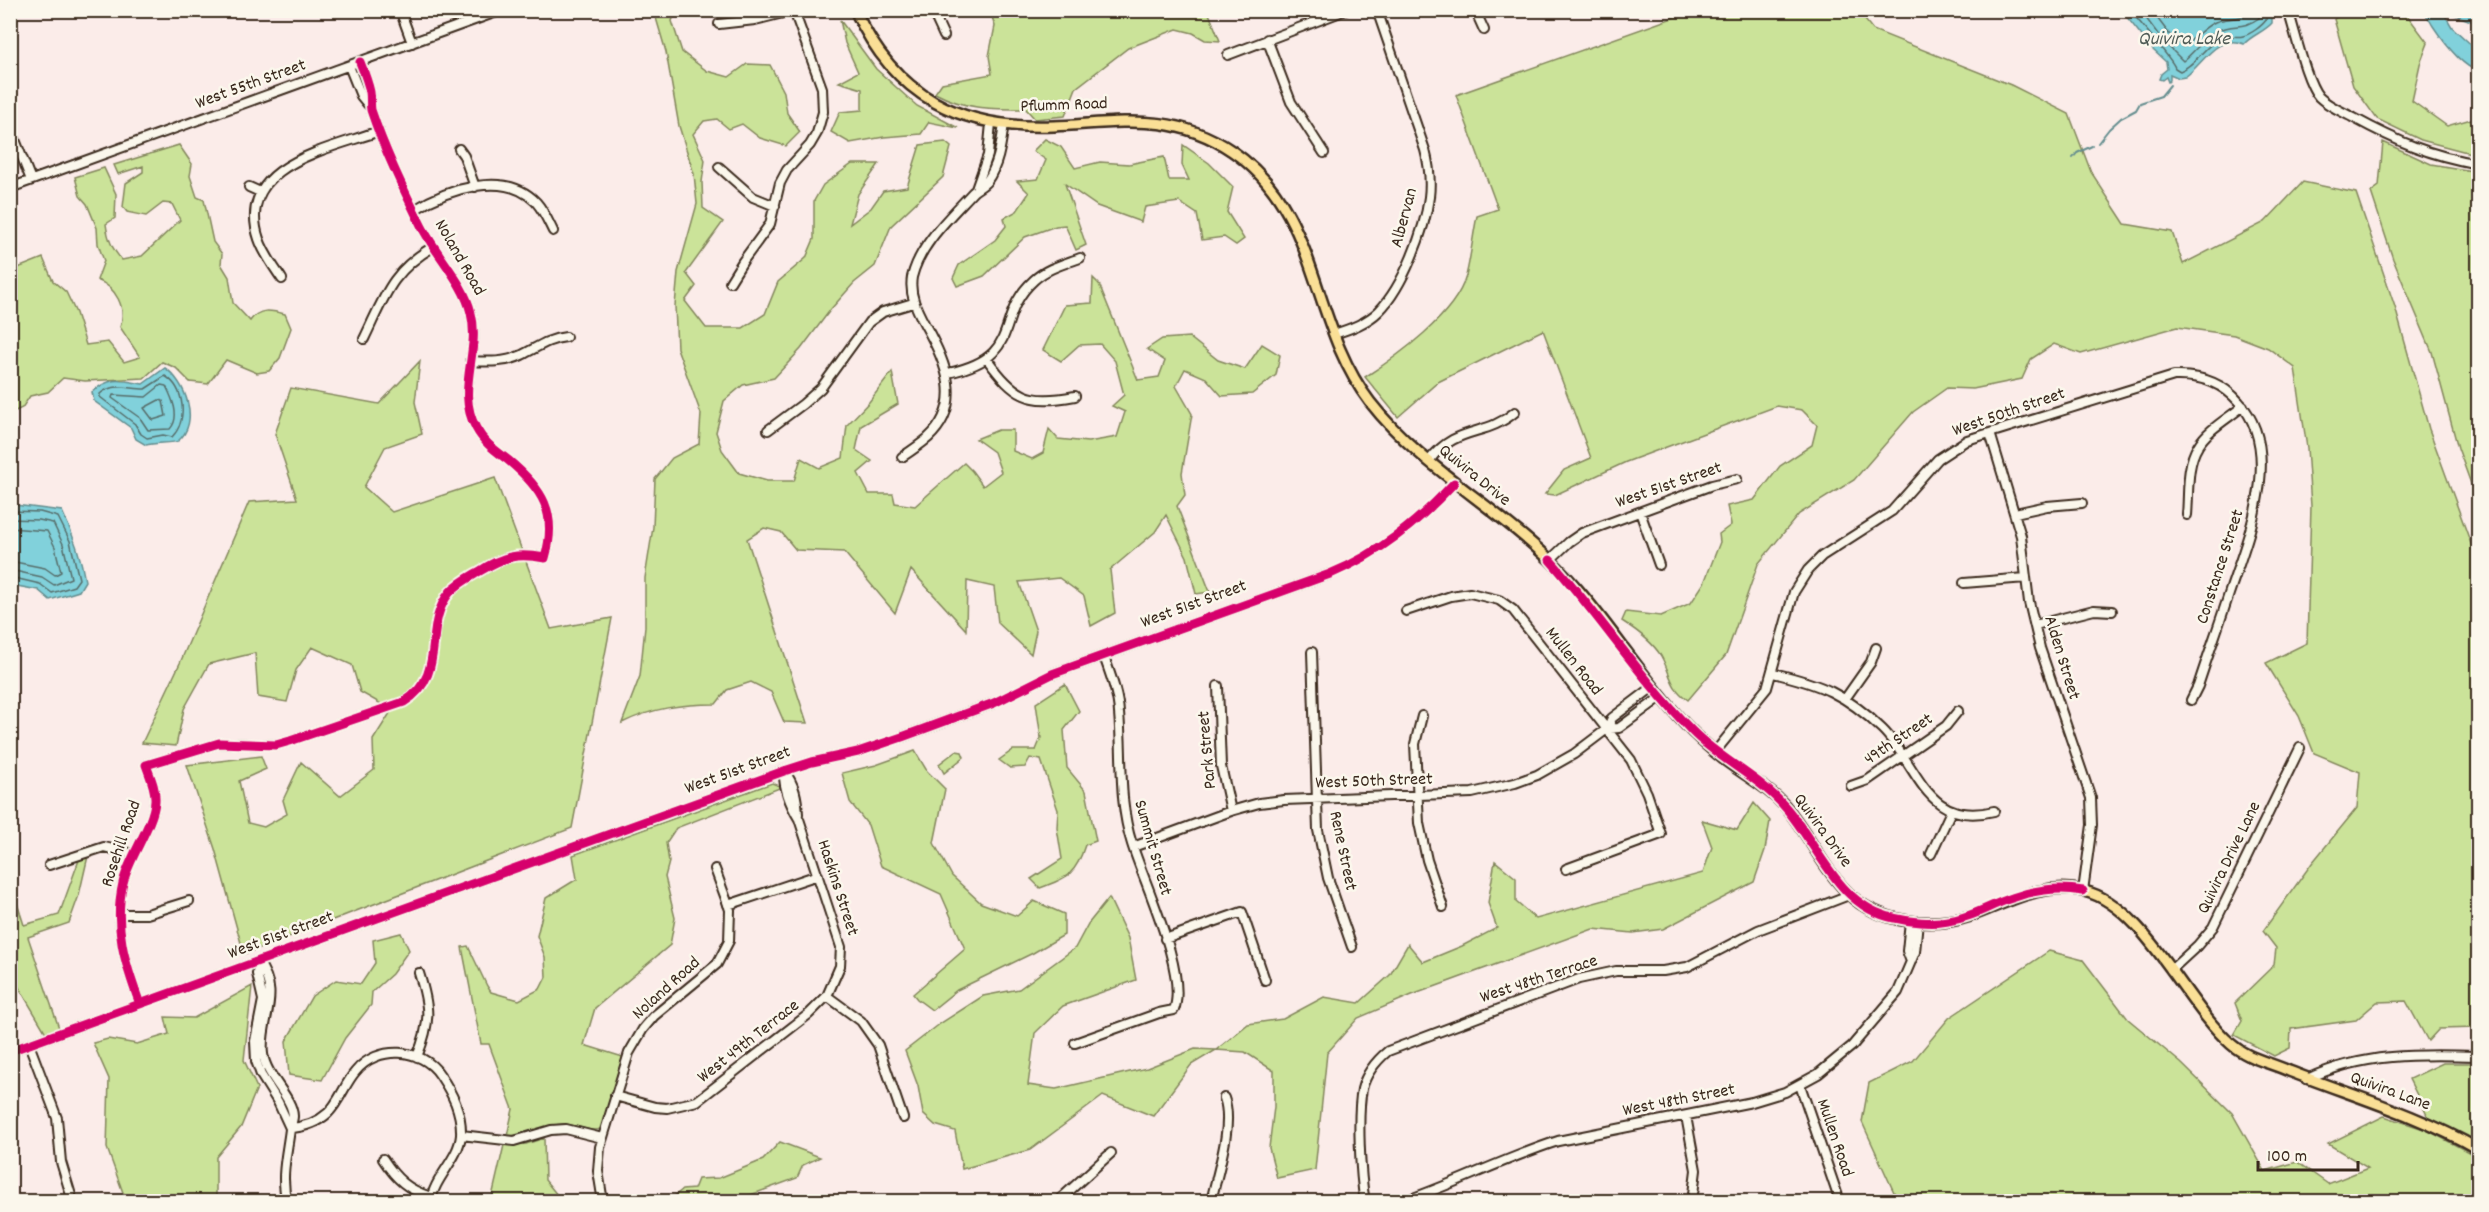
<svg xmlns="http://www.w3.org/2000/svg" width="2489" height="1212" viewBox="0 0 2489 1212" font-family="Dekko,sans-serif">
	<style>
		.green { fill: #cbe399; stroke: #83865c; stroke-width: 1.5 }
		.water { fill: #81d1db; stroke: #658e8f; stroke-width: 1.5 }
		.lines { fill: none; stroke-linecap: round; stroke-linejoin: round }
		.shore { stroke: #576d6a; stroke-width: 1.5 }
		.stream { stroke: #658e8f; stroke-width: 2 }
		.minor-casing { stroke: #3b2a1e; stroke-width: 12 }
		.major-casing { stroke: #3b2a1e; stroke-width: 14 }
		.minor { stroke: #fbf7ec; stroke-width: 8 }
		.major { stroke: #fadf96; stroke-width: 9 }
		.cycleway-casing { stroke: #fbf7ec; stroke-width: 13 }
		.cycleway { stroke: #d6006c; stroke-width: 9 }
		.labels { text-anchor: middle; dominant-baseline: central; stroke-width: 5; stroke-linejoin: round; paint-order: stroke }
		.street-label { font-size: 18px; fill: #3b2a1e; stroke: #fbf7ec }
		.water-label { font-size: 20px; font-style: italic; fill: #505c57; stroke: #fbf7ec }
	</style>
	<rect width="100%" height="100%" fill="#fbece9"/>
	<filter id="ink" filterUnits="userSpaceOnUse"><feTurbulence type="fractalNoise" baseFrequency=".0167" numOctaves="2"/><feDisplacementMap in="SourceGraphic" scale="12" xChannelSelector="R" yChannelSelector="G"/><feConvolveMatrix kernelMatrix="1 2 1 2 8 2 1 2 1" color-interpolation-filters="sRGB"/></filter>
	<g filter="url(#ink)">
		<path class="green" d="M2347,10L2404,11L2428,43L2420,64L2412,101L2447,126L2478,117V155L2421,140L2377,119L2353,86L2334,19Z
			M654,11H676L672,21L682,52L707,71L729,77L747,64L770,65L784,92L787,113L800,132L786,146L760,138L742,124L729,129L717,119L704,121L693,134L705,160L702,182L703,208L723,222L686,273L696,286L685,301L706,328H743L765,314L778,282L806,258L814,239V201L823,185L852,164H879L858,194L850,224L871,208L883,191L907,187L920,145L945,142L951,147L943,177L891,226L875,266L854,283L831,309L801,349L774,378L743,385L724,401L716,432L722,450L739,473L767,481H794L801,458L819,468L843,458L847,425L869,402L892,372L898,404L861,426L856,450L872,461L858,473L869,494H893L895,503L915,506L964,463L972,471L983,486L1001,472L994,452L976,439L998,430H1013V451L1032,459L1043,453L1049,429L1058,439L1088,442L1117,437L1125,412L1112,406L1124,395L1115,361L1100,344L1079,345L1061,361L1043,350L1065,305L1092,303L1093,278L1099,284L1138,380L1159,377L1165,361L1147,349L1162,339L1189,337L1218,360L1245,369L1262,344L1280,355L1276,375L1252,394L1222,396L1206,378L1185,369L1176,386L1192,414L1182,473L1185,495L1177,506L1210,592L1196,594L1187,557L1166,515L1155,532L1110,570L1115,613L1091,626L1084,596L1059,578L1019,582L1036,631L1031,654L998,623L994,587L967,581L966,630L911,570L895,613L844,552L796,550L781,532L764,528L747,539L807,723L784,722L771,692L751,682L727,690L716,704C682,704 652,708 622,723L640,676L645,627V578L653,527L655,479L672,458L699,444L701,414L677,348L675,306L678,272L697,204L694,174L679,126L666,52Z
			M990,11H1208L1220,41L1205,40L1193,33L1177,29L1128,48L1076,88L1065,116L1035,119L1026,109C990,109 967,110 935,93L942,83L992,74L989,56L995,26Z
			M1692,11H1858L1873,30L2011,85L2069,114L2091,172L2125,224L2172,232L2183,264L2265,222L2303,182L2356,193L2395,307L2429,429L2478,563V1028L2439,1029L2428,1041L2406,1001L2377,1002L2356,1020L2291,1029L2290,1048L2274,1056L2234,1035L2242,1021L2235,1003L2274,965L2276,948L2263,931L2312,863L2357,808L2360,772L2314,753L2299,716L2266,663L2307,643L2311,506L2307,448L2295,368L2268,348L2234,335L2177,327L2081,354L2054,344L2031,359L2022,379L1973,389L1947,388L1913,412L1854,480L1799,514L1758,564L1726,655L1688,700C1669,686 1672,676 1661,656C1653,642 1636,630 1622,621L1626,612L1661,616L1691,603L1704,583L1720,542L1719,534L1731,525L1727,506L1754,500L1780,466L1812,445L1817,425L1802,410L1777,406L1626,462L1555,495L1545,494L1564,470L1591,458L1543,330L1438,382L1398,417L1365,377C1398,356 1455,315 1466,276C1471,256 1473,235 1477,216L1498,209L1456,95Z
			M840,20L876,69L917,106L958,128L929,122L921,134L884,137L850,143L831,132L840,112L862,110V89L839,82L858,72L845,43Z
			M1045,139L1061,147L1075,168L1100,162L1129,164L1164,157L1169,180H1189L1182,165L1183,145L1209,163L1233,187L1227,212L1244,239L1236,245L1224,237L1202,240L1197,214L1179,202L1145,207L1141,222L1097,206L1065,184L1086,245L1076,250L1065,225L1056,226L1025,237L984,276L957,286L953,278L959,265L995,240L1006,226L1004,218L1017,211L1029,193L1017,181L1038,179L1046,160L1033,151Z
			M2383,142L2431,164L2478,172V503L2458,448L2432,352L2393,259L2371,192L2379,186Z
			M179,145L192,164L190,176L197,197L204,200L213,242L222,254L221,264L229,277L233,303L250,321C259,308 270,310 285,314L291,328L280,358L269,371L257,373L226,360L208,384L190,382L176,368L162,362L144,378L85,381L63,378L48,392L30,396L22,408L11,413V247L13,270L43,258L53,281L66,292L76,313L86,345L108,342L124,362L140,357L120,327C127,308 116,287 97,280L104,261L98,244L97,228L87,204L80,196L75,177L104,168L116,194L115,218L106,224C108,239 112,249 122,260L142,256L180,220L172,204L163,203L146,216L127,212L123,207L126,183L143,172V166L118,174L114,165Z
			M420,361L415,402L422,434L385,447L364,487L392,512L495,478L551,629L612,618L572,828L244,954L215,849L187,765L261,756L266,769L239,781L248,823L264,827L287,814L283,800L301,762L340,796L374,770L373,740L392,710L360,692L352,665L312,647L296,670L287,702L258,697L255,653L209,664L184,709L176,746L142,743L180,663L249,502L297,499L275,434L291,388L379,404Z
			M1065,684L1079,711L1064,730L1067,768L1086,791L1096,841L1085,845C1076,874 1068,878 1040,888L1031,879L1062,859L1057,828L1058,810L1041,760L1030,758L1025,767L1010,768L999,760L1013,750H1036L1041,738L1036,703Z
			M915,751L927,771L945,789L934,843L952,876L981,903L1017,916L1034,901L1064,914V935L1033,953L957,990L932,1010L917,999L913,994L965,949L941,894L881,866L868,825L850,802L842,773L876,765Z
			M956,751L962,752L964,757L944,773L939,764Z
			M772,783L782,787L676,828L666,843L669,862L665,877L675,918L670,945L595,1008L584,1045L623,1057L601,1129C588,1133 576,1124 563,1124C543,1125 527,1137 507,1136L513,1109L489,1044H481L462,947L468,946L487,986L491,992L519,1000L540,989L546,977L545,957L537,936L546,898L577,879L573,855Z
			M1754,803L1770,821L1765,850L1754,882L1663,929L1633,933L1593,929L1412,995L1358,1018L1327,1053L1315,1170L1277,1178L1269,1148L1274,1107V1071L1245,1052L1216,1050L1191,1065L1153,1116L1103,1096L1030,1150L962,1169L955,1131L935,1125L923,1114L918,1086L905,1051L941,1023L983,996L1019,989L1075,948L1088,924L1109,898L1128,938L1136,980L1063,1006L1035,1033L1028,1085L1056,1089L1147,1068L1195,1049L1216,1050L1248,1024L1283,1019L1324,997L1359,1003L1390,975L1408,944L1423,962L1462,946L1497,928L1488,903L1495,861L1516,878V902L1536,919L1703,873L1712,847L1702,820L1737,830Z
			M88,856L79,895L69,923L28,937L59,1028L46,1033L17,984H11V884L24,925L59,915L79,860Z
			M401,933L409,950L392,974L372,992L371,1005L345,1038L322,1080L289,1075L286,1041L312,996L336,980L361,984L375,963L373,940Z
			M2049,951L2083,960L2128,1019L2181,1063L2232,1113L2265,1171L2297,1162L2328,1184L2368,1168L2328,1144L2384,1116L2427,1130L2478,1157V1201H1898L1862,1122L1869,1083L1913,1061L1949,1018Z
			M252,986L244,1060L257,1088L241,1127L216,1157V1198L193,1201H126L107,1148L109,1079L93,1043L108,1039L137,1044L169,1034L165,1017L194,1018Z
			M2443,1063H2478V1143L2432,1125L2409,1079Z
			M544,1138L545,1180L562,1201H491L504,1145L526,1144Z
			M780,1142L820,1157L803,1165L797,1178L734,1201H668L682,1190L694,1189L698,1179L719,1178L763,1160Z"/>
		<path class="water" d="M2272,10V23C2264,32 2252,35 2244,44C2217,33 2204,63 2185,77L2179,78L2170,74V80L2168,82L2166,77L2162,80L2159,79L2161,74L2167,69L2166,62L2153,50L2122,11Z
			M2422,11H2478V24L2448,12L2445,15L2452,27L2478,51V71C2461,66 2443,41 2433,26C2429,20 2428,15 2422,11Z
			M165,368C185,381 201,422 178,441C175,443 154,443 146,445L136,439L131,428L94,401L92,392C111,376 120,380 143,384Z
			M15,505L62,511C73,534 81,556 85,581L79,591L50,600L38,590L17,586L11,582V506Z"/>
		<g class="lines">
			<path class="shore" d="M2130,10C2138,21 2173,60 2175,68L2180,71C2196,65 2204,46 2220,38C2228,34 2236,38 2243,36C2251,34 2262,26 2266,20L2267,10
				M2140,10L2163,41L2183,61C2195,52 2204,37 2219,30C2235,23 2242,30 2259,18V10
				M2151,10L2170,35L2183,47C2194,39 2202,28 2215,22C2227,17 2238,20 2249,14L2250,10
				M165,376C185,388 188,421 172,437L163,435L147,438L141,434L135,424L100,397V394C113,382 129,389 145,389Z
				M161,385L166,386C172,398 181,417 170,429L148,430L140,418L112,398L113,395L146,397Z
				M159,400L163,401L166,416L153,420L144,408Z
				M10,511L40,512L58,517L70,541L79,579L74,586L52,593L40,584L10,577
				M10,519L39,520L53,523L63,544L71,578L54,585L42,577L10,570
				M10,528L47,531L55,547L61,572L55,575L45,568L10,561"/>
			<path class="stream" d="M2098,143L2109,129L2121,118L2136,110L2140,103L2161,96L2170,85
				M2073,158L2077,153L2092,146"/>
			<g class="minor-casing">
				<path id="minor" d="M400,10L412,43
					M932,10L944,36
					M1475,10L1484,30
					M2288,10C2295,31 2306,82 2319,97C2328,106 2343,112 2354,118C2398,142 2429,155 2478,164
					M719,24L755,20L795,10
					M1267,39L1291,102L1324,153
					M1228,55L1346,10
					M349,66L361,96L370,107
					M10,127L31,180
					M459,149L464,156L475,187
					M719,167L753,197L775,206
					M249,187L260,192
					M10,188L502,10
					M976,189L988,155L991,123
					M414,210C446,190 505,169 536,202C544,211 548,221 553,231
					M282,279C274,267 264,254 259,239C234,165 330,149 379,131
					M730,282L743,261L770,224L780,183L787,170L810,145L817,133L823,112L822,88L794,11
					M1334,334C1350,329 1367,323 1379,311C1403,287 1425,230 1429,197C1431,181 1429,165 1425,150L1377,10
					M364,339C384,298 391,271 433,247
					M987,359C1015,397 1028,405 1075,396
					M470,361C488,362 505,363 522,355C538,347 548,339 566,337
					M948,373C1026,356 992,318 1034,280C1047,268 1064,264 1080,258
					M768,430L803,404L821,388L869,322L883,312L913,303
					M1990,433L2021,536L2029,602L2040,648L2091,798L2092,825L2083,891
					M902,457C911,451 920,445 928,438C965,404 945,360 925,325C917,310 909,295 912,277C920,244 950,217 973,192C977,188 983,186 987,181C999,164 1001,144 1004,124
					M1429,461C1457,424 1485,438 1515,412
					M1640,512L1659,565
					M2015,513L2047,506L2082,503
					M2187,515C2189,493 2186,465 2198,446C2208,429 2229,418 2243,406
					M1550,560L1569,542L1582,533L1712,485L1737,479
					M1964,583L2026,578
					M1406,611L1451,596L1470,593L1499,600L1513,610L1631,760L1647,793L1661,834L1566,869
					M2035,625L2094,610L2112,611
					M1312,652L1318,830L1328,878L1352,947
					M1773,673C1820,684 1846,694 1882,729C1919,765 1925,828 1994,811
					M1218,686L1221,766L1231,811
					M1845,699L1871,662L1876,648
					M1422,716L1415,744L1419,823L1427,860L1443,907
					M1607,729L1619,728L1661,697
					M1715,752L1767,688L1794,592L1808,570L1822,556L1892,511L1938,459L1967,440L2174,376C2200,375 2222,382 2239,402C2285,452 2247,539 2229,594C2219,625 2208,655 2198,686L2191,700
					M784,771C795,785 797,798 798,814
					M1851,786L1868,780L1946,726L1958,711
					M1133,847L1231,811L1259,803L1284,800L1472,793L1515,783L1537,775L1574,754L1607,729L1612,718L1653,687
					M1931,854L1951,811
					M49,865L104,847L134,854
					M728,905L818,875
					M119,914H147L189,901
					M1165,939L1242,912L1265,980
					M1910,959L1907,951L1910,921
					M258,962C283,995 259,1020 263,1054C266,1077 292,1096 293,1116C293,1120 291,1125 290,1129C287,1154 280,1177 287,1202
					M258,962L257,974L263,1000L255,1041L256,1061L261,1075L278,1102L290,1128
					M2171,970L2197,946L2213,927L2300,748
					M827,996L861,1021L878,1045L903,1118
					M140,1004C125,964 113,926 123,883C129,857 154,824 155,801C156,789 150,776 146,765L219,743L276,745L290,741L404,702C449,674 421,627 450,592C458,583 470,577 480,571C504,556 517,553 545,558C558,513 543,489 508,460C495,450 484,443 476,428C455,390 481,352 471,313C464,282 434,253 420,223C402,186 384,149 371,110C370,104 371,98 370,92C368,82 364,72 360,62
					M1075,1043L1159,1013L1174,1010C1188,973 1144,883 1132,844C1118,801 1123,757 1119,713C1118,693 1110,674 1104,656
					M29,1044L57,1118L61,1162L73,1202
					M10,1051L784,771L812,762L858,752L902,737L994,703L1052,674L1330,574C1380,553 1418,522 1454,483
					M417,1057C431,1022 430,1008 419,973
					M2307,1079C2362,1053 2419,1054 2478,1056
					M1800,1085L1840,1202
					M615,1096L655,1107L667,1108L697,1101L809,1014L827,996L840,966L841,947L799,819C790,804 783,788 784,771
					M1686,1116L1696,1170L1692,1202
					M290,1128C305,1127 317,1123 328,1113C340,1101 345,1083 356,1071C377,1045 422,1047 440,1075C452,1093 462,1112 461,1135C459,1159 433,1179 431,1202
					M461,1135L514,1141L551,1130L566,1129L602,1138
					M383,1159C396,1179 408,1190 431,1197
					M603,1202L598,1171L600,1147L629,1053L643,1029L654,1016L717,964L729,941L730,910L715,869
					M1057,1202L1111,1153
					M1211,1202C1217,1173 1234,1125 1224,1098
					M1365,1202C1360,1175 1357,1115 1362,1089C1366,1073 1376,1061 1388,1051L1579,979L1616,971H1663L1687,967L1758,930L1849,895
					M1402,1202C1455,1184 1505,1158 1558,1141L1752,1102L1785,1092L1818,1074L1852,1046L1898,992L1915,952L1918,921"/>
			</g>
			<g class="major-casing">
				<path id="major" d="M855,10C895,97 961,130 1054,126C1120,123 1173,111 1232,151C1321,211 1309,323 1370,402C1419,465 1491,503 1548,558C1600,607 1636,672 1685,724C1697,737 1711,749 1725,760C1745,775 1768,787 1785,806C1808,833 1823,868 1848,893C1878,923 1931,929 1970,916C2007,903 2042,881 2084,891C2144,905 2185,1004 2231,1044C2248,1059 2269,1062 2289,1071C2353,1096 2419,1115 2478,1149"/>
			</g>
			<use href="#minor" class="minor"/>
			<use href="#major" class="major"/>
			<g class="cycleway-casing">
				<path id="cycleway" d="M1550,560C1599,615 1640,678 1692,731C1720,760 1760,777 1786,808C1819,846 1838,907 1894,918C1910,922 1932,924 1948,921C1971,918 1990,905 2012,898C2034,890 2060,887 2083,891
					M140,1004C125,964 113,926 123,883C129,857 154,824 155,801C156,789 150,776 146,765L219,743L276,745L290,741L404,702C449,674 421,627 450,592C458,583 470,577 480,571C504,556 517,553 545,558C558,513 543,489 508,460C495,450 484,443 476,428C455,390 481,352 471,313C464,282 434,253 420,223C402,186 384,149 371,110C370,104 371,98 370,92C368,82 364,72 360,62
					M10,1051L784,771L812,762L858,752L902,737L994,703L1052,674L1330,574C1380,553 1418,522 1454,483"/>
			</g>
			<use href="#cycleway" class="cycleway"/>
		</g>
	</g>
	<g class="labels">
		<g class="street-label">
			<text transform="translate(251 85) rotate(-20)">West 55th Street</text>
			<text transform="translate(1064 106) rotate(-2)">Pflumm Road</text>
			<text transform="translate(1405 218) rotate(-75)">Albervan</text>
			<text transform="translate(459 258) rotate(60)">Noland Road</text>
			<text transform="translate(2009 413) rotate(-19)">West 50th Street</text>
			<text transform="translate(1474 476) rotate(39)">Quivira Drive</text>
			<text transform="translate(1669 486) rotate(-19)">West 51st Street</text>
			<text transform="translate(2221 567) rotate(-72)">Constance Street</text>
			<text transform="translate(1194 605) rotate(-20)">West 51st Street</text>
			<text transform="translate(2061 658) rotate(73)">Alden Street</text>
			<text transform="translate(1573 662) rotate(52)">Mullen Road</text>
			<text transform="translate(1899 740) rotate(-34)">49th Street</text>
			<text transform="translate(1208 750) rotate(-95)">Park Street</text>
			<text transform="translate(738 771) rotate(-20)">West 51st Street</text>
			<text transform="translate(1374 782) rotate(-2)">West 50th Street</text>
			<text transform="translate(1822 831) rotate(54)">Quivira Drive</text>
			<text transform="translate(122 844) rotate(-71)">Rosehill Road</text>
			<text transform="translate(1152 848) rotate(74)">Summit Street</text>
			<text transform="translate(1342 851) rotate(78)">Rene Street</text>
			<text transform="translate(2230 858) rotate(-64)">Quivira Drive Lane</text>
			<text transform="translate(837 888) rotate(72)">Haskins Street</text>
			<text transform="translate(281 936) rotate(-20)">West 51st Street</text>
			<text transform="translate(1539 980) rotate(-18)">West 48th Terrace</text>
			<text transform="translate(667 989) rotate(-42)">Noland Road</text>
			<text transform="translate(749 1042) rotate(-38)">West 49th Terrace</text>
			<text transform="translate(2390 1092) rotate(20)">Quivira Lane</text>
			<text transform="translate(1679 1101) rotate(-11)">West 48th Street</text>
			<text transform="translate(1834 1138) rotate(71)">Mullen Road</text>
		</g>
		<g class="water-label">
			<text x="2184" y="40">Quivira Lake</text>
		</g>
	</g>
	<rect width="2489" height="1212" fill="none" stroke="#fbf7ec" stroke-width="36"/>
	<rect x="18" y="18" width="2453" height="1176" fill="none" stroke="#3b2a1e" stroke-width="2" filter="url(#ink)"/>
	<path d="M2258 1161v9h100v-9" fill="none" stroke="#3b2a1e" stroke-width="3"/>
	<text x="2267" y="1161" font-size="18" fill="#3b2a1e" stroke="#fbf7ec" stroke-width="4.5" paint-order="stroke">100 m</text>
</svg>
